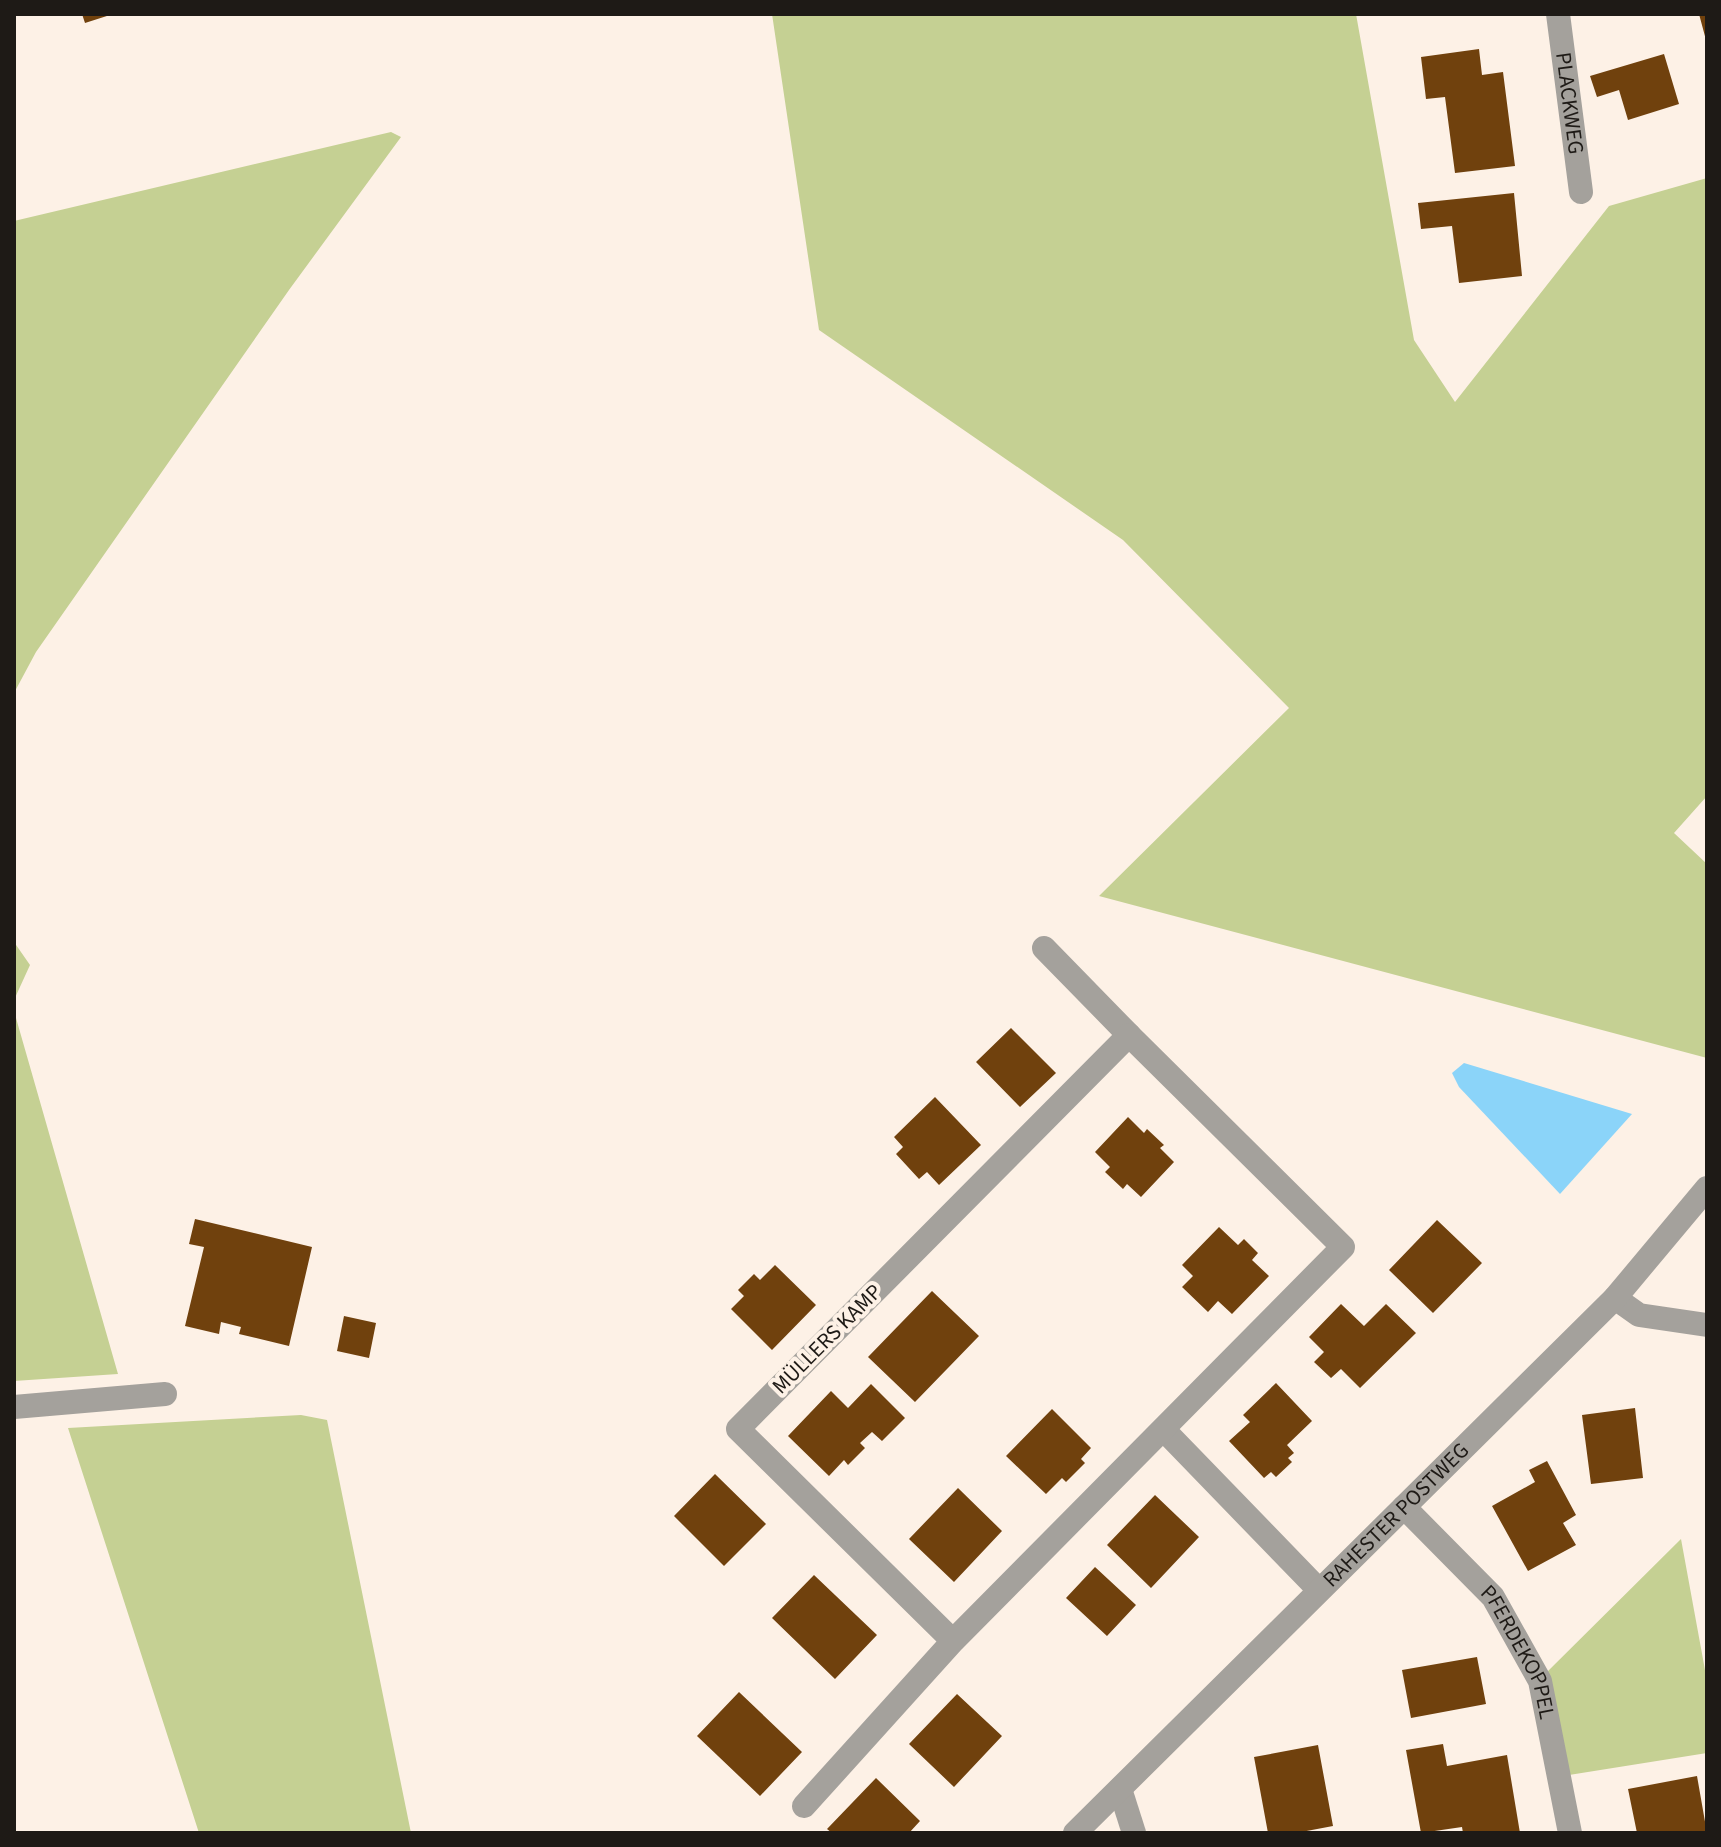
<svg xmlns="http://www.w3.org/2000/svg" width="1721" height="1847" viewBox="0 0 1721 1847" font-family="'Source Sans 3',sans-serif">
	<style>
		.green { fill: #c5d093 }
		.water { fill: #8bd4f9 }
		.building { fill: #70410d }
		.lines { fill: none; stroke-linecap: round; stroke-linejoin: round }
		.minor { stroke: #a4a19c; stroke-width: 24 }
		.labels { text-anchor: middle; dominant-baseline: central; stroke-width: 8; stroke-linejoin: round; paint-order: stroke }
		.street-label { font-size: 22px; fill: #1e1a16; stroke: #fdf1e6 }
	</style>
	<rect width="100%" height="100%" fill="#fdf1e6"/>
	<path class="green" d="M772,14H1356L1414,340L1455,402L1609,206L1707,178V796L1674,833L1707,864V1058L1099,896L1289,708L1123,540L819,330Z
		M391,132L401,137L289,290L36,652L14,693V221Z
		M14,942L30,965L14,1000Z
		M14,1011L118,1374L14,1381Z
		M301,1415L327,1420L411,1833H199L68,1428Z
		M1681,1539L1707,1681V1753L1569,1775L1547,1672Z"/>
	<path class="water" d="M1464,1063L1632,1114L1560,1194L1459,1087L1452,1073Z"/>
	<path class="building" d="M82,14H110V15L85,23Z
		M1699,14H1707V40H1706Z
		M1479,49L1482,75L1503,72L1515,166L1455,173L1445,97L1426,99L1421,57Z
		M1664,54L1679,104L1628,120L1619,90L1597,97L1590,76Z
		M1514,193L1522,276L1459,283L1452,226L1421,229L1418,203Z
		M1011,1028L1056,1073L1020,1107L976,1062Z
		M935,1097L981,1145L939,1185L927,1172L919,1179L896,1154L903,1147L894,1137Z
		M1128,1117L1144,1133L1147,1129L1164,1145L1160,1148L1174,1162L1141,1197L1127,1184L1123,1189L1105,1172L1110,1167L1095,1152Z
		M195,1219L312,1247L289,1346L239,1334L241,1327L221,1322L219,1334L185,1326L204,1247L189,1244Z
		M1437,1220L1482,1263L1433,1313L1389,1270Z
		M1219,1227L1238,1245L1244,1239L1258,1253L1252,1260L1269,1276L1232,1314L1218,1301L1208,1312L1182,1287L1193,1276L1182,1265Z
		M775,1265L816,1305L772,1350L731,1309L744,1296L738,1290L754,1274L760,1280Z
		M932,1291L979,1336L915,1402L868,1357Z
		M1341,1304L1364,1326L1386,1304L1416,1333L1360,1388L1341,1369L1331,1378L1314,1362L1324,1352L1309,1337Z
		M344,1316L376,1323L369,1358L337,1351Z
		M1276,1383L1312,1421L1287,1445L1294,1453L1288,1458L1292,1462L1276,1477L1271,1472L1264,1478L1229,1441L1250,1422L1243,1415Z
		M871,1384L905,1418L882,1441L872,1432L860,1443L865,1448L848,1465L844,1460L829,1476L788,1436L831,1391L848,1408Z
		M1635,1408L1643,1478L1591,1484L1582,1415Z
		M1052,1409L1091,1448L1081,1459L1085,1463L1066,1482L1062,1478L1046,1494L1006,1456Z
		M1547,1461L1576,1515L1563,1523L1576,1545L1528,1571L1492,1506L1535,1482L1529,1470Z
		M715,1474L766,1524L724,1566L674,1516Z
		M958,1488L1002,1531L954,1582L909,1539Z
		M1155,1495L1199,1537L1151,1588L1107,1545Z
		M1095,1567L1136,1605L1107,1636L1066,1598Z
		M814,1575L877,1635L835,1679L772,1618Z
		M1477,1657L1486,1704L1411,1718L1402,1670Z
		M739,1692L802,1752L760,1796L697,1736Z
		M957,1694L1002,1736L954,1787L909,1744Z
		M1443,1744L1447,1766L1507,1755L1520,1833H1463L1462,1827L1421,1833L1406,1750Z
		M1318,1745L1333,1826L1296,1833H1268L1254,1757Z
		M1697,1776L1707,1833H1637L1628,1789Z
		M876,1778L920,1821L909,1833H832L827,1829Z"/>
	<g class="lines">
		<g class="minor">
			<path id="s1" d="M1558,14L1581,192"/>
			<path d="M1044,948L1129,1035"/>
			<path d="M1615,1298L1639,1315L1707,1325"/>
			<path d="M14,1407L165,1394"/>
			<path d="M1164,1430L1318,1589"/>
			<path id="s2" d="M1404,1507L1493,1597L1540,1681L1570,1833"/>
			<path d="M1120,1789L1134,1833"/>
			<path d="M804,1806L953,1641L1343,1247L1129,1035L738,1429L953,1641"/>
			<path id="s3" d="M1075,1833L1615,1298L1707,1188"/>
		</g>
	</g>
	<g class="labels">
		<g class="street-label">
			<text stroke="none"><textPath href="#s1" startOffset="90">PLACKWEG</textPath></text>
			<text transform="translate(827 1339) rotate(-45)">MÜLLERS KAMP</text>
			<text stroke="none"><textPath href="#s3" startOffset="452">RAHESTER POSTWEG</textPath></text>
			<text stroke="none"><textPath href="#s2" startOffset="188">PFERDEKOPPEL</textPath></text>
		</g>
	</g>
	<rect width="1721" height="1847" fill="none" stroke="#1e1a16" stroke-width="32"/>
</svg>
